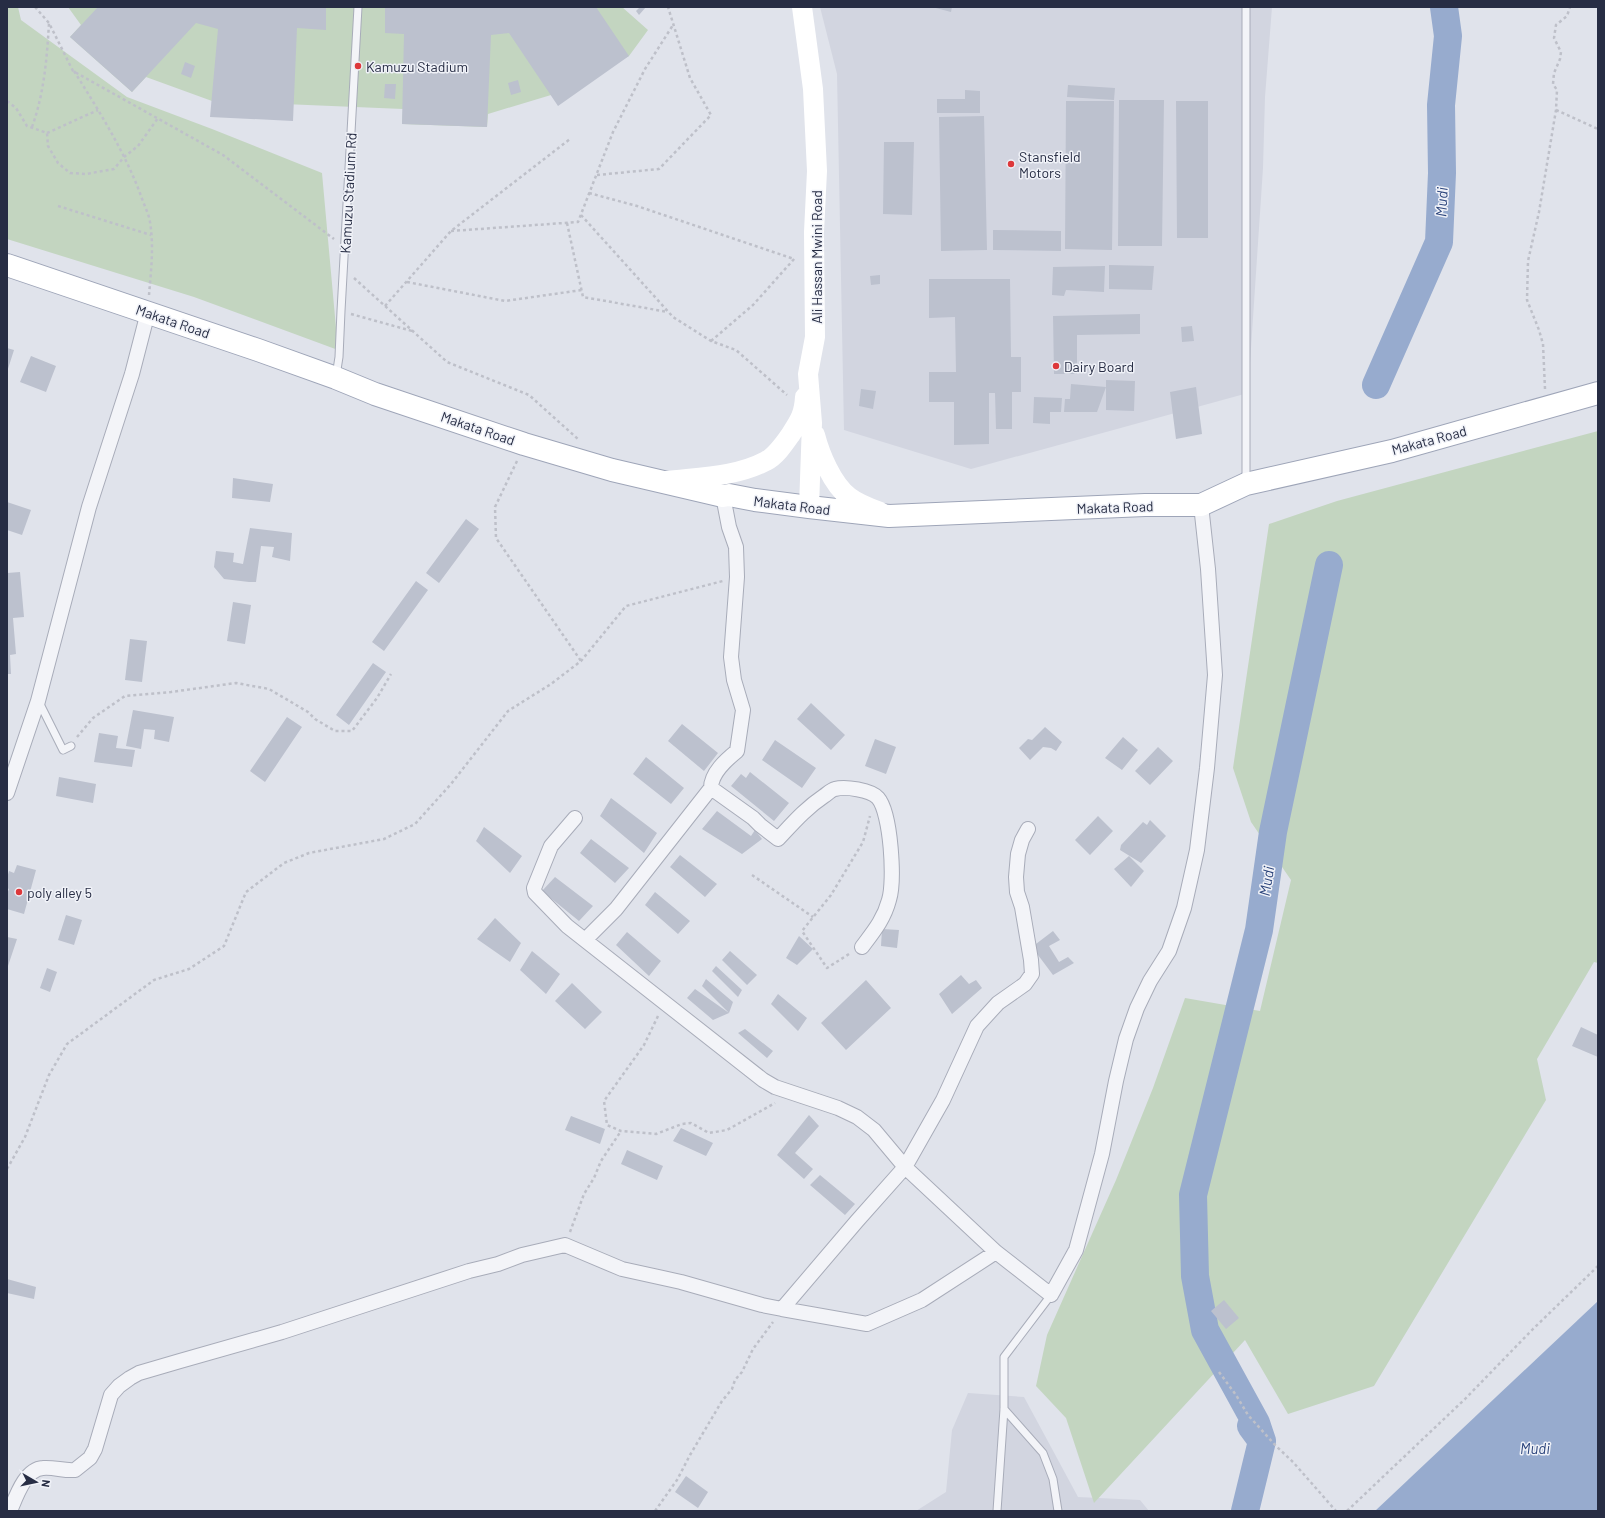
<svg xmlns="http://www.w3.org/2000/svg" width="1605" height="1518" viewBox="0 0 1605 1518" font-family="Barlow,sans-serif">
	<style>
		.built { fill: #d2d5e0 }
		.green { fill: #c3d5c0 }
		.water { fill: #97abce }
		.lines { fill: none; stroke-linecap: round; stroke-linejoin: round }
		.river { stroke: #97abce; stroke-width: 28 }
		.building { fill: #bcc1ce }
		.service-casing { stroke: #a8acb9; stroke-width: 9 }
		.minor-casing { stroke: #a8acb9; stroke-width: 16 }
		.primary-casing { stroke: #9ea5b8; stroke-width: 24 }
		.path { stroke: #bec0c9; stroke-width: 2.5; stroke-dasharray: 3 3; stroke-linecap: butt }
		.service { stroke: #f3f4f8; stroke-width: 7 }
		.minor { stroke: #f3f4f8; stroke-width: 14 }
		.secondary { stroke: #fff; stroke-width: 20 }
		.primary { stroke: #fff; stroke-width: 22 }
		.poi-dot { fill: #dd383b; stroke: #f0f2f8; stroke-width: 1.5 }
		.labels { text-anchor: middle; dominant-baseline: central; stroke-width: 3; stroke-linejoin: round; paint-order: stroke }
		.poi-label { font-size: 14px; fill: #272d44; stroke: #f0f2f8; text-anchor: start }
		.street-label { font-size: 14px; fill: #272d44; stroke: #f0f2f8 }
		.water-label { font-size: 15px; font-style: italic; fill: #2c457c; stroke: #f0f2f8 }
	</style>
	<rect width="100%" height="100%" fill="#e0e3eb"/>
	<path class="built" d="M820,7H1272L1265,97L1263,168L1248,393L971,469L844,430L837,74Z
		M968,1393L1024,1397L1078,1497L1140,1500L1149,1511H916L946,1492L952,1430Z"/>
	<path class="green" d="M7,7H18L21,20L127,97L212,129L322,173L338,350L194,297L7,239Z
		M68,7H622L648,30L629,56L551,95L488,114L487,127L402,124L403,109L212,101L146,77L132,92L70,37L81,25Z
		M1598,431V963L1594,962L1537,1059L1546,1100L1374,1386L1288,1414L1245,1340L1094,1503L1066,1418L1036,1386L1047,1335L1116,1180L1153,1088L1185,998L1260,1011L1291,880L1251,822L1233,768L1269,524L1337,501Z"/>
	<path class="water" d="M1598,1301V1511H1375Z"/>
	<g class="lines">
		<path class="river" d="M1376,385L1439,242L1442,173L1441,105L1448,36L1444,7
			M1262,1441L1256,1423L1205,1330L1195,1276L1193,1195L1259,930L1273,832L1329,565
			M1245,1511L1262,1441L1251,1426"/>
	</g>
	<path class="building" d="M98,7H326V30L297,28L293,121L210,117L218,29L196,23L132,92L70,37Z
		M385,7H596L629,56L558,106L509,33L491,35L487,127L402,124L404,34L385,33Z
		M640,7H646L639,15L636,11Z
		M932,7H952L951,12Z
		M185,62L195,66L191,78L181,74Z
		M518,80L521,92L511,95L508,83Z
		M385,84H396L395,99L384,98Z
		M1068,85L1115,88L1114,100L1067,97Z
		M965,90L980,91V113H937V99H965Z
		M1119,100H1164L1162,246H1118Z
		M1066,101H1114L1112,250L1065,249Z
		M1176,101H1208V238H1177Z
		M984,116L987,250L941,251L939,117Z
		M884,142H914L912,215L883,214Z
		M993,230L1061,231V251L993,250Z
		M1109,265L1154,266L1152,290L1109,289Z
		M1105,266L1104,292L1066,290L1064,296L1052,295L1053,267Z
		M880,275V284L871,285L870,276Z
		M929,279H1010L1011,357H1021V392H1012V429H996L995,393H989V444L954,445V402H929V372H956L955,317L929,318Z
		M1140,314V334L1077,335V374H1054L1053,316Z
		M1192,326L1194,341L1182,342L1181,327Z
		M7,348L14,350L7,372Z
		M31,356L56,366L46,392L20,382Z
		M1106,380L1135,381L1134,411L1106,410Z
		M1071,384L1106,387L1097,412H1064L1065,399H1070Z
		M1196,387L1202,434L1176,439L1170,392Z
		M861,389L876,391L873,409L859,406Z
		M1034,397L1062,398L1061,412H1050V424L1033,423Z
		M233,478L273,484L270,502L232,498Z
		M7,502L31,510L22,535L7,530Z
		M466,519L479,529L439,583L426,573Z
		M250,528L292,533L290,561L272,557L274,547L261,546L256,582H249L224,579L214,567L216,551L234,553L233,562L243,564Z
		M20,572L24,617L13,618L16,654L10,655L11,674H7V573Z
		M416,581L428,590L384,651L372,642Z
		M233,602L251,605L245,644L227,641Z
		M130,639L147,641L142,682L125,680Z
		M373,663L386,672L349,725L336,715Z
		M811,703L845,735L831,750L797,719Z
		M133,710L174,717L169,742L154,739L155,730L144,729L141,749L126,746Z
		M287,717L302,727L265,782L250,771Z
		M682,724L718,753L704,771L668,741Z
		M1045,727L1062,742L1056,751L1051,748L1043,747L1030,760L1019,748L1028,739L1032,740Z
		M99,733L118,736L116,748L135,750L132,767L94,762Z
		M1123,737L1138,750L1122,770L1105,758Z
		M875,739L896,747L886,774L865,766Z
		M775,740L816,768L802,788L762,760Z
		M1158,747L1173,761L1150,785L1135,771Z
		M646,757L684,788L671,804L633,774Z
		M750,772L789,803L774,821L731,786L741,774L746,778Z
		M59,777L96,784L93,803L56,796Z
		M611,798L657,833L644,853L600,816Z
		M717,811L751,836L755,830L762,839L742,854L702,829Z
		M1098,816L1113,831L1090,855L1075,840Z
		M1150,820L1166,836L1141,863L1120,850L1121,845L1143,822L1147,825Z
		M484,827L522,856L510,873L476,841Z
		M591,839L629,868L615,883L580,853Z
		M680,855L717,884L705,897L670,867Z
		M1129,856L1144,871L1131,887L1114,869Z
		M17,865L36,870L24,914L7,909V894L9,889L7,888V878L9,871L14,873Z
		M555,877L593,906L579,921L542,891Z
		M655,892L690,921L678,934L645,905Z
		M66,915L82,920L74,945L58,940Z
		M495,918L521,943L510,962L477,939Z
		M882,929L899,930L897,948L881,946Z
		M1053,931L1060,940L1049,946L1059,962L1068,957L1074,963L1053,975L1032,947Z
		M627,932L661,961L649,976L616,945Z
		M799,936L813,949L797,965L786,958Z
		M7,937L17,939L7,969Z
		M532,951L560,974L546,994L520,970Z
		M730,951L757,975L747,985L722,960Z
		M716,966L742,990L738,997L712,971Z
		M47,968L57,972L50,992L40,988Z
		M961,975L969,984L976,980L982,988L952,1014L939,994Z
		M706,979L733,1002L729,1013L702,986Z
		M866,980L891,1008L846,1050L821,1023Z
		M572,983L602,1012L585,1029L555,1001Z
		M695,989L729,1013L713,1020L687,998Z
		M778,994L807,1018L798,1031L771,1004Z
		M1581,1027L1598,1035V1057L1572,1046Z
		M745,1029L773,1051L767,1058L738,1033Z
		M809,1115L819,1126L795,1153L813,1169L804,1179L777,1155Z
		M571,1116L605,1129L600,1144L565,1130Z
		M681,1128L713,1143L706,1156L673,1141Z
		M627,1150L663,1166L657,1180L621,1164Z
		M820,1175L855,1204L845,1215L810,1185Z
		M7,1279L36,1287L34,1299L7,1293Z
		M1224,1300L1239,1318L1226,1329L1211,1311Z
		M686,1476L708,1492L698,1508L675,1492Z"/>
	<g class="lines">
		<g class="service-casing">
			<path id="service" d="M336,376L339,357L341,311L358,7
				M1246,482V7
				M39,702L63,750L71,746
				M1004,1409L1043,1453L1053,1479L1058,1511
				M997,1511L1004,1409V1357L1051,1295"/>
		</g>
		<g class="minor-casing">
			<path id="minor" d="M711,788L753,818L760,825L778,839C793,823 806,808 824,796C827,794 831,790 835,789C845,786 871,790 878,798C891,813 895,881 889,900C884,919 874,931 862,947
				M7,793L38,701L89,507L132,374L148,312
				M575,818L551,846L534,888L535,893L567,926L763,1080L775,1087L838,1108L857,1117L874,1130L905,1167L996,1252L1051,1295L1076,1250L1102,1154L1116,1081L1126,1039L1137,1008L1150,981L1169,951L1184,908L1197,850L1207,768L1215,675L1208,569L1201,505
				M585,940L616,909L711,788C711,773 726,760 737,751L743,710L734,680L731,657L737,577L736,547L729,527L723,496
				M782,1309L867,1324L922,1300L996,1252
				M10,1511C16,1497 25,1469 43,1468C54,1467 64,1471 75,1470L90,1458L95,1449L111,1395L119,1386L130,1378L139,1373L180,1361L282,1332L469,1271L498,1264L522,1255L565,1245L622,1269L681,1282L762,1305L782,1309L857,1221L905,1167L943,1100L977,1026L998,1003L1025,984L1032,974L1031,960L1022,907L1017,892L1016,877L1018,854L1022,840L1028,829"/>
		</g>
		<g class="primary-casing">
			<path id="primary" d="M7,265L258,350L336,378L375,394L524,444L612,470L723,496L729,495L755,500L809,507L889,516L1145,505H1201L1246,484L1392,451L1598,393"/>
		</g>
		<path class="path" d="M35,7L49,23L73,71L223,155L334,239
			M74,71C99,111 125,152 141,196C144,205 149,214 150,222C154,246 151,271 149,295
			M7,101L16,108L27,126L47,133L48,146L58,163L70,173L86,174L114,169L124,157L138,146L158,118
			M1556,110L1598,129
			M32,127C44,94 47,58 49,23
			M47,133L98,110
			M597,175L659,169L711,115L690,78L668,7
			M589,193L637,206L794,259
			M58,206L151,235
			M581,215L673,317L711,341L736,350L787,395
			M567,223L583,297L668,312
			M451,231L578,222L613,132L645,69L673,25
			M354,278L447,362L529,395L579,440
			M407,282L505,301L582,290
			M385,306L451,231L570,139
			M351,314L412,331
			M711,341L753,305L795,258
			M1545,389L1543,344L1539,330L1527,300L1528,261L1539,212L1556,110L1557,90L1553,84L1554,73L1560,59L1561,52L1554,38L1556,25L1567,16L1570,7
			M517,461L495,507L496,538L581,661
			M77,737L93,718L125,696L171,692L236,683L269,689L308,712L315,719L335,731H352L377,698L391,674
			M752,875L813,917
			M849,954L827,968L802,931L831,895L863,842L870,816
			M658,1016L644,1045L604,1101L607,1125L621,1131L656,1134L682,1124L691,1123L709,1133L727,1130L775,1103
			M7,1169L25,1137L49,1075L67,1044L154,980L189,969L224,946L246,892L284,863L309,853L384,839L415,824L451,784L508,711L551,684L581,661L626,606L723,581
			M570,1232L584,1194L594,1178L601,1161L621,1131
			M1219,1372L1236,1395L1248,1415L1276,1446L1293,1462L1336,1511
			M655,1511L677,1480L690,1455L722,1401L732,1389L735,1380L742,1372L753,1349L773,1322
			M1347,1511L1465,1399L1533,1329L1598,1266"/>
		<use href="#service" class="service"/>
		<use href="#minor" class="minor"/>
		<path class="secondary" d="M802,7L813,89L817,171L814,232L815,337L808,374L812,423L809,507
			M815,435C820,454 832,484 849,497C858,504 869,508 880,512
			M666,481C699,477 736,477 766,461C776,456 784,444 791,434C800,420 804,414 805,397"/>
		<use href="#primary" class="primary"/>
	</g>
	<g class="poi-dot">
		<circle cx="358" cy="66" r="4"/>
		<circle cx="1011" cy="164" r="4"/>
		<circle cx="1056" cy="366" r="4"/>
		<circle cx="19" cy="892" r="4"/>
	</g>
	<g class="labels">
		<g class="poi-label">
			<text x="366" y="66">Kamuzu Stadium</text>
			<text x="1019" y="156">Stansfield<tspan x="1019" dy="16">Motors</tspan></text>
			<text x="1064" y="366">Dairy Board</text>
			<text x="27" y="892">poly alley 5</text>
		</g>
		<g class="street-label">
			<text transform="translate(348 193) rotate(-87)">Kamuzu Stadium Rd</text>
			<text transform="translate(816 257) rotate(-90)">Ali Hassan Mwini Road</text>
			<text transform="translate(173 321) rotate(19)">Makata Road</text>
			<text transform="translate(478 428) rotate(19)">Makata Road</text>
			<text transform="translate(1429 440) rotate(-15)">Makata Road</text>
			<text transform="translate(792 505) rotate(7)">Makata Road</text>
			<text transform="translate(1115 507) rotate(-2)">Makata Road</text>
		</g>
		<g class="water-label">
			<text transform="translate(1441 202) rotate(-87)">Mudi</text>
			<text transform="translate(1266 881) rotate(-81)">Mudi</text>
			<text x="1535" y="1448">Mudi</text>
		</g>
	</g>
	<rect width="1605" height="1518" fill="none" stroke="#272d44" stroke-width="16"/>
	<g transform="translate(36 1482) rotate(99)" stroke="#f0f2f8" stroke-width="3" paint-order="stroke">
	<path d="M0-3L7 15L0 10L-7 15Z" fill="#272d44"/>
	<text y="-6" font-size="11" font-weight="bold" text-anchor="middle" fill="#272d44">N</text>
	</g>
</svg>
